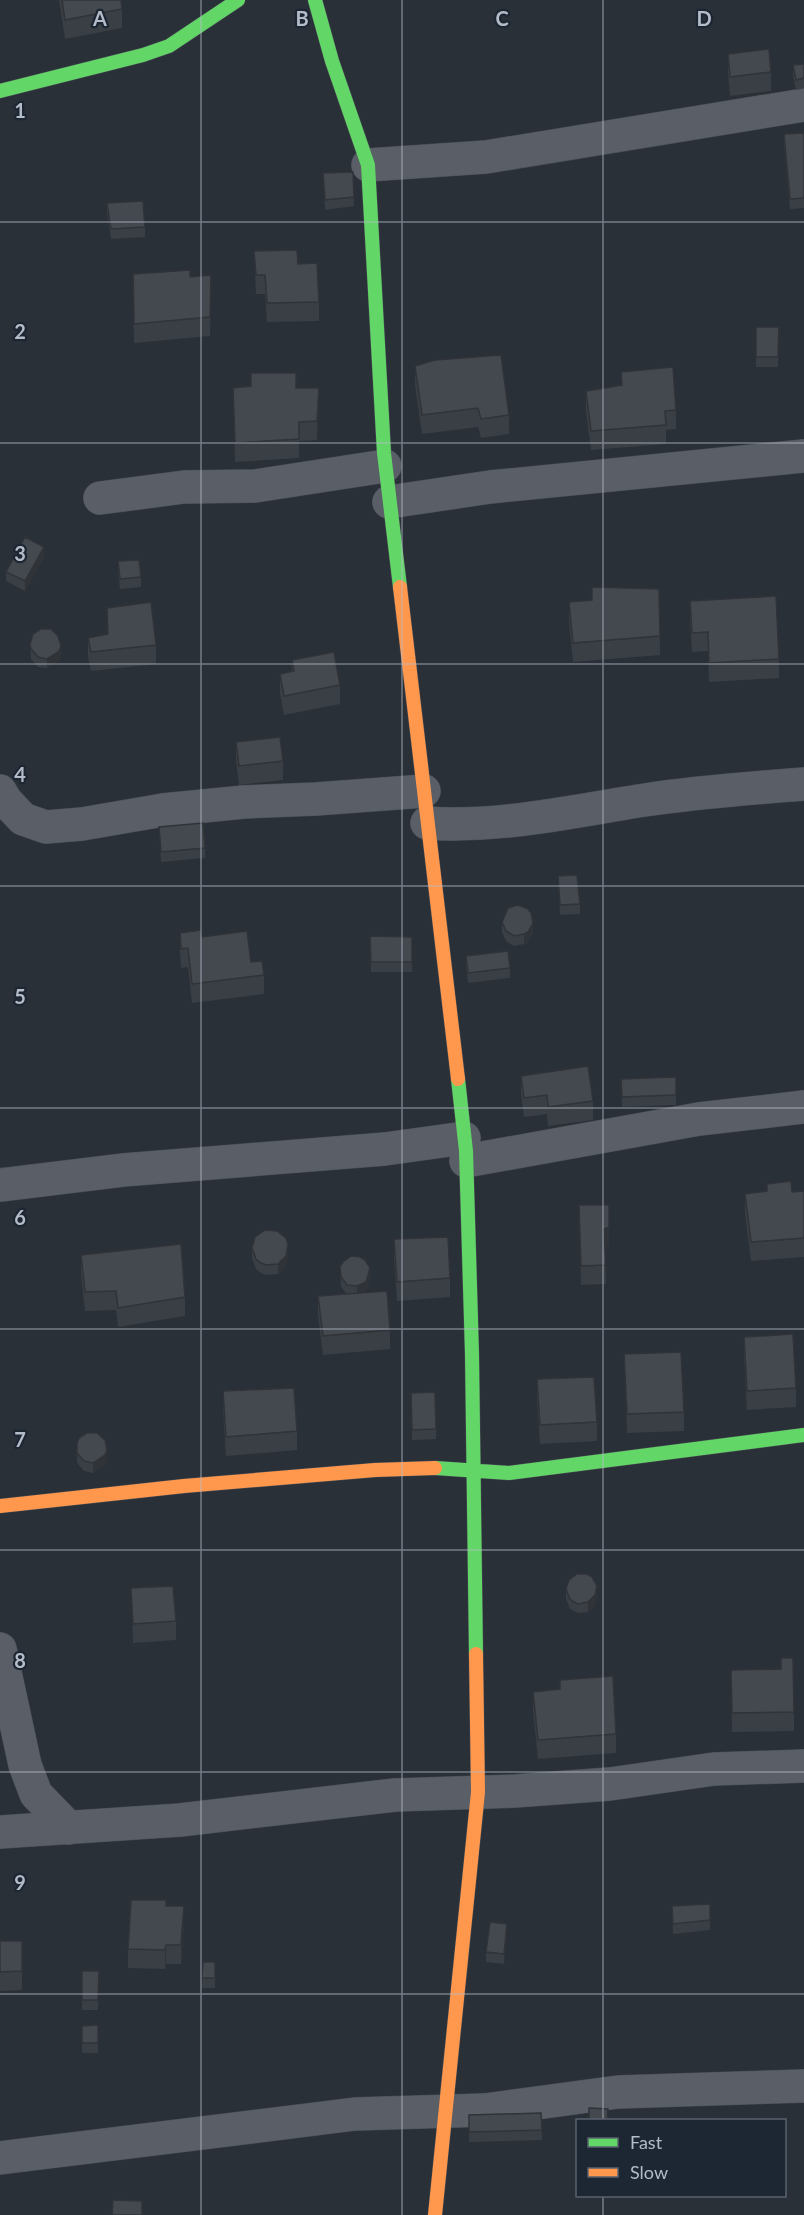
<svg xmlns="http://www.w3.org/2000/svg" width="804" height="2215" viewBox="0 0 804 2215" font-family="Lato,sans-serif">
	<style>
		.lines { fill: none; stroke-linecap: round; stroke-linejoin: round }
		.street-casing { stroke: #484c53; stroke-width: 34 }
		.fast-casing { stroke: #484c53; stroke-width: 15 }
		.slow-casing { stroke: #484c53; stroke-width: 15 }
		.street { stroke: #5a5e66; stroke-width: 33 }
		.fast { stroke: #63d668; stroke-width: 14 }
		.slow { stroke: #ff974d; stroke-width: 14 }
		.wall { fill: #3a3f45 }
		.shaded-wall { fill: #303338 }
		.building { fill: #444950; stroke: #303338; stroke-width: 1.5 }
		.grid { fill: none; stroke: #b4bcc9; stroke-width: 1.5; stroke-opacity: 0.55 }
		.grid-label { font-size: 20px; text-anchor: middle; font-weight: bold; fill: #b4bcc9; stroke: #1d2633; stroke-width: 4.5; stroke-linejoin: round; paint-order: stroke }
	</style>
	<rect width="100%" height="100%" fill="#2a3038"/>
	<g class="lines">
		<g class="street-casing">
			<path id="street" d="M368,165L486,157L804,105
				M100,498L184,487L255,486L385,466
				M389,502L490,487L804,456
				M0,791L6,801L23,819L46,827L82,824L163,810L244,802L316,799L424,791
				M427,823C500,828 573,811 645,800C697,792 751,788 804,784
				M466,1161L699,1119L804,1107
				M0,1185L123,1170L385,1149L464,1138
				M0,1649L25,1765L36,1794L69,1828
				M0,1832L180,1820L395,1795L515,1791L610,1784L714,1769L804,1766
				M0,2158L355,2114L485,2110L618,2092L804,2086"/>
		</g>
		<g class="fast-casing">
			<path id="fast" d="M315,0L332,61L368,165L384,453L400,587
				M0,91L143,55L169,46L238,0
				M458,1079L466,1151L472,1354L476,1654
				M435,1468L509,1473L804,1435"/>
		</g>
		<g class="slow-casing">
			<path id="slow" d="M400,587L458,1079
				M0,1506L184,1486L375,1470L435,1468
				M435,2215L478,1792L476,1654"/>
		</g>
		<use href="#street" class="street"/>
		<use href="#fast" class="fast"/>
		<use href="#slow" class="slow"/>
	</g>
	<path class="wall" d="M59,0H121L122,9V28L65,39Z
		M728,54L771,72V91L730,96L728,73Z
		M804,64V88L796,90L793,75V65Z
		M804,133V208L790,209L784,144V134Z
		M353,172L354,206L325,210L323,173Z
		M107,203L145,227V237L111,239L107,213Z
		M254,251L298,264L319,302V321L267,322L265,294H256Z
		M133,274L190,277L211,275L210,336L134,343Z
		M756,327H779L778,367H756Z
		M415,366L509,415V434L481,438L478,427L422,434L415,385Z
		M621,372L676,410V429L666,430V444L591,450L586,410V391L621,385Z
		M233,388H296L319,407L317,440L299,441V458L235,462Z
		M44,557L25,591L6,581V572Z
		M118,561L141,577V587L120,589L118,571Z
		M659,589L660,655L573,662L569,621V602L592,600Z
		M690,601L779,659V678L709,682L708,651L692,652L690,620Z
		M107,608L156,645V664L91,671L88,657V638L107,634Z
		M30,644L61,656L59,661L47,668L38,667L31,659Z
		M292,660L340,685V704L284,715L280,693V674L292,672Z
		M236,742L283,761V780L239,785L236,761Z
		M159,827L205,848V858L161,862Z
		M558,876L580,904V914L560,915Z
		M502,922L533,933L528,942L524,944L514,946L506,941L502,932Z
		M180,933L202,937L251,962L264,975V994L192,1003L188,967L181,968L180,952Z
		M370,936L412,937V972H371Z
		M466,956L510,968V978L468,983L466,966Z
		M521,1076L593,1101V1120L548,1126L547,1114L524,1117L521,1094Z
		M676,1077V1105L622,1107L621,1079Z
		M804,1191V1257L751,1261L745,1213V1194Z
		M579,1205L609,1246L605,1248L606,1284L581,1285Z
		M394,1239L450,1278V1297L397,1301L394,1258Z
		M252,1248L288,1254L286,1266L278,1274L266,1275L261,1273L256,1269L252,1258Z
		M81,1255L185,1297V1316L118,1327L116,1310L85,1311L81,1274Z
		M340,1267L370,1278L366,1292L363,1293L390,1330V1349L323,1355L318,1315V1296L347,1294L341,1287Z
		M744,1337L796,1388V1407L747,1410L744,1356Z
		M624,1354L684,1412V1431L627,1433Z
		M537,1379L597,1422V1441L540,1444L537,1398Z
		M223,1391L297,1431V1450L226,1456L223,1410Z
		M411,1393L436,1429V1439L412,1440Z
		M77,1443L107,1460L105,1465L93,1473L84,1471L77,1463Z
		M131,1588L176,1621V1640L133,1643Z
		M566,1589L597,1596L595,1605L588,1612L578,1613L570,1609L566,1599Z
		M781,1669L794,1712V1731L732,1732L731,1670Z
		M533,1692L616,1734V1753L538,1759L533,1711Z
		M710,1904V1930L673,1934L672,1906Z
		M166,1906L184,1925L181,1964H166L165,1969L128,1968V1949Z
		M507,1934L504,1964L486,1962V1952Z
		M0,1941H22V1990L0,1991Z
		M203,1962H215V1988H202Z
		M82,1971H99L98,2010H82Z
		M98,2025V2053H82V2026Z
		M541,2113L542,2140L469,2142V2115Z"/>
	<path class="shaded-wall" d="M319,388V407L317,440V421Z
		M44,547V557L25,591V581Z
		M61,646V656L59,661L47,668V659Z
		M533,923V933L528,942L524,944V934Z
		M609,1227V1246L604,1248V1229Z
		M288,1244V1254L286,1266L278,1274V1264Z
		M370,1268V1278L366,1292L357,1296V1286Z
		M107,1450V1460L105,1465L93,1473V1463Z
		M597,1586V1596L595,1605L588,1612V1602Z
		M184,1906V1925L181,1964V1945Z
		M507,1924V1934L504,1964V1954Z
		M166,1945V1964L165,1969V1950Z"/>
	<path class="building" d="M62,0H121L122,9L65,20Z
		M769,49L771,72L730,77L728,54Z
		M804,64V78L796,80L793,65Z
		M804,133V198L790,199L784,134Z
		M353,172L354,197L325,200L323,173Z
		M143,201L145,227L111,229L107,203Z
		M297,250L298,264L317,263L319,302L267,303L265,275H256L254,251Z
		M190,270V277L211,275L210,317L134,324L133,274Z
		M756,327H779L778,357H756Z
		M501,355L509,415L481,419L478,408L422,415L415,366L435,360Z
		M673,367L676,410L665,411L666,425L591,431L586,391L622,385L621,372Z
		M251,373H296V388H319L317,421L299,422V439L235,443L233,388L251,386Z
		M25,537L44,547L25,581L6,572Z
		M139,560L141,577L120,579L118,561Z
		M592,587L659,589L660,636L573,643L569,602L592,600Z
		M776,596L779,659L709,663L708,632L692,633L690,601Z
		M151,602L156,645L91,652L88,638L108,634L107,608Z
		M41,629H51L58,636L61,646L59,651L47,659L38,657L31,649L30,644L33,634Z
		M334,652L340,685L284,696L280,674L294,671L292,660Z
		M280,737L283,761L239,766L236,742Z
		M203,823L205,848L161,852L159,827Z
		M577,875L580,904L560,905L558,876Z
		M518,905L528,909L531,913L533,923L528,932L524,934L514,936L506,931L502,922L508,908Z
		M201,930L202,937L247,931L251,962L262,961L264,975L192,984L188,948L181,949L180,933Z
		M370,936L412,937V962H371Z
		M508,951L510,968L468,973L466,956Z
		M588,1066L593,1101L548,1107L547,1095L524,1098L521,1076Z
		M676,1077V1095L622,1097L621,1079Z
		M791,1181L792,1192L804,1191V1238L751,1242L745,1194L767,1191V1184Z
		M579,1205H609V1227L604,1229L606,1265L581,1266Z
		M265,1230L277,1231L286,1238L288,1244L286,1256L278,1264L266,1265L261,1263L256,1259L252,1248L255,1237Z
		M448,1237L450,1278L397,1282L394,1239Z
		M181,1244L185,1297L118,1308L116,1291L85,1292L81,1255Z
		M351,1256L360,1257L365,1260L370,1268L366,1282L357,1286L347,1285L341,1277L340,1267L343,1262Z
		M387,1291L390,1330L323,1336L318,1296Z
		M793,1334L796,1388L747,1391L744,1337Z
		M681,1352L684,1412L627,1414L624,1354Z
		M594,1377L597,1422L540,1425L537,1379Z
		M294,1388L297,1431L226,1437L223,1391Z
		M435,1392L436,1429L412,1430L411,1393Z
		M87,1433H97L105,1440L107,1450L105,1455L93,1463L84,1461L77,1453V1443L79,1438Z
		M577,1574H587L592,1577L597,1586L595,1595L588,1602L578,1604L574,1602L570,1599L566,1589L569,1580Z
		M173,1586L176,1621L133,1624L131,1588Z
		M781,1658H793L794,1712L732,1713L731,1670L781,1669Z
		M613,1676L616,1734L538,1740L533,1692L560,1689V1680Z
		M131,1900H166V1906H184L181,1945H166L165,1950L128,1949Z
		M710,1904V1920L673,1924L672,1906Z
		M490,1922L507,1924L504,1954L486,1952Z
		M0,1941H22V1971L0,1972Z
		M203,1962H215V1978H202Z
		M82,1971H99L98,2000H82Z
		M98,2025V2043H82V2026Z
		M589,2108L608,2109L607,2121H589Z
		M541,2113L542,2130L469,2132V2115Z
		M113,2200L142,2201V2215H112Z"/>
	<path class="grid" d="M201,0V2215M402,0V2215M603,0V2120M0,222H804M0,443H804M0,664H804M0,886H804M0,1108H804M0,1329H804M0,1550H804M0,1772H804M0,1994H804M603,2196V2215"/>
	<g class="grid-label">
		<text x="100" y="26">A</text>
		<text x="302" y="26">B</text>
		<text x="502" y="26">C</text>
		<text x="704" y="26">D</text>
		<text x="20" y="118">1</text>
		<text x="20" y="339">2</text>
		<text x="20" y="561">3</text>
		<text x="20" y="782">4</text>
		<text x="20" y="1004">5</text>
		<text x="20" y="1225">6</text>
		<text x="20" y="1447">7</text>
		<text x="20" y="1668">8</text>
		<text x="20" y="1890">9</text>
	</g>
	<rect x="576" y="2119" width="210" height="78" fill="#1d2633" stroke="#59626f" stroke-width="1.5"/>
	<rect x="588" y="2138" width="30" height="9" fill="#63d668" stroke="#59626f" stroke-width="1.5"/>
	<text x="630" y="2149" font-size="18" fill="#b4bcc9">Fast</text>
	<rect x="588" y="2168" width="30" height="9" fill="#ff974d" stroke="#59626f" stroke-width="1.5"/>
	<text x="630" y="2179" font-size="18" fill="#b4bcc9">Slow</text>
</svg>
